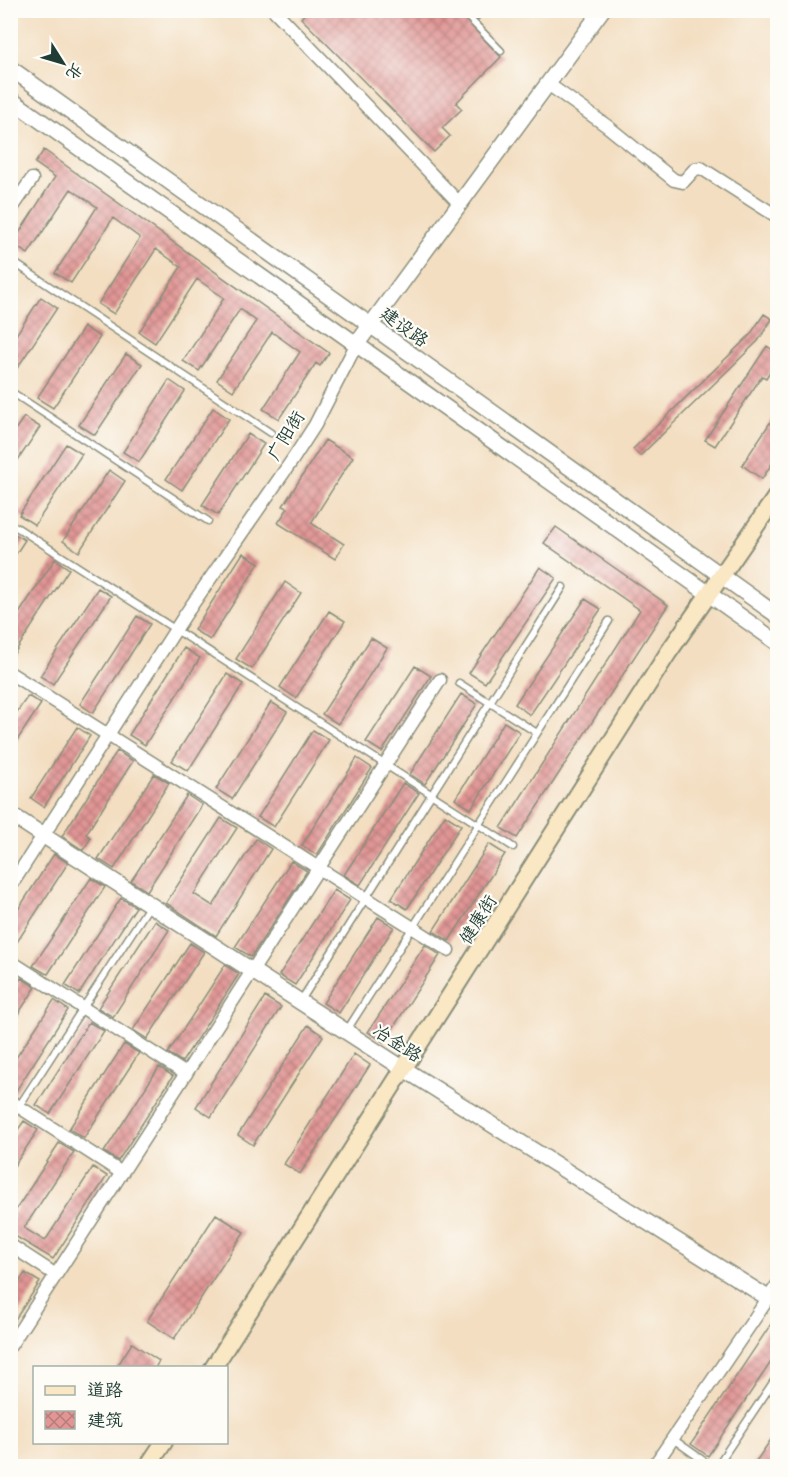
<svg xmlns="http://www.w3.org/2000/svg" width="788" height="1477" viewBox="0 0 788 1477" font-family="Mali,'LXGW WenKai TC',sans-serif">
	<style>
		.building { fill: url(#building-cross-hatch) }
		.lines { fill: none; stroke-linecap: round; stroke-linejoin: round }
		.service-casing { stroke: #898e7a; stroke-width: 9 }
		.minor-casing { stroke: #898e7a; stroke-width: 15 }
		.tertiary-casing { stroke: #898e7a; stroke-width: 18 }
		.secondary-casing { stroke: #898e7a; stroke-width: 20 }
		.service { stroke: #fff; stroke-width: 6 }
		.minor { stroke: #fff; stroke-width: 12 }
		.tertiary { stroke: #fff; stroke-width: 15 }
		.secondary { stroke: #fae7c3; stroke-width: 16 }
		.labels { text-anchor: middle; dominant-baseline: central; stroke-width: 4.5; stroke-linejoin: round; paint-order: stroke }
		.street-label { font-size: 18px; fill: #1f3d34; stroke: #fdfcf7 }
	</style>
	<defs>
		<pattern id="building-cross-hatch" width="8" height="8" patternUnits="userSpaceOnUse" patternTransform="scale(1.5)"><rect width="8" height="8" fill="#e19695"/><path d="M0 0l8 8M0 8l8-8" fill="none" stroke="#b67c7a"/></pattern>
	</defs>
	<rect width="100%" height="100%" fill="#fdfcf7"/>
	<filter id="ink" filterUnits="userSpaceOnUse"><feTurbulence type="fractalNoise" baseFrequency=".0167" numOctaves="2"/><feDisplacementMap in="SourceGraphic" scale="12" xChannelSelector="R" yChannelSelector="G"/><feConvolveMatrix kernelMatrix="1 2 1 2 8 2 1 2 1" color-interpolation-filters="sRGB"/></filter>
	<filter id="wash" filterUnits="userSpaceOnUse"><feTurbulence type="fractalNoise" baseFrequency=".008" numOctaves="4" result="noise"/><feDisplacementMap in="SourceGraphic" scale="24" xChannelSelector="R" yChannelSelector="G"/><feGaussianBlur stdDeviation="1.35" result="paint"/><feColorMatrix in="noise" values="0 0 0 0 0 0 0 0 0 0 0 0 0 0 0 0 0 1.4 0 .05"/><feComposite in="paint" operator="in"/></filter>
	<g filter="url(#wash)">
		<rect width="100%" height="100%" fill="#f3dec1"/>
		<g id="blocks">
			<path class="building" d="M308,10H456L501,57L456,103L462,109L442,128L450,136L434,152L301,18Z
				M469,10H488L478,20Z
				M44,150L329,353L320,366L316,363L279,419L263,409L300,352L272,332L233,391L217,380L256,321L240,309L199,371L183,361L224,298L197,279L155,343L139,332L181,267L156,249L114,314L98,304L140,238L113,218L71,283L55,273L97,207L71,189L28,254L12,244L55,177L35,163Z
				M41,297L57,308L10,379V344Z
				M764,314L772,319L758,341L640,456L633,449L750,335Z
				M84,327L100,337L53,408L37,398Z
				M767,346L777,353V360L766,378L762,376L715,446L705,440Z
				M126,354L142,364L95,435L79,425Z
				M169,380L185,391L139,462L123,452Z
				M213,408L229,419L182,490L166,479Z
				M777,412V456L762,479L742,465Z
				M24,417L40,427L10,472V437Z
				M248,434L264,444L218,515L202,505Z
				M325,440L353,457L311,523L344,544L335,559L278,523L288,508L283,506Z
				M66,444L82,454L35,525L19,515Z
				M109,470L125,481L79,552L63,541Z
				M556,527L668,605L517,838L501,828L640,610L544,543Z
				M10,531L25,540L10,563Z
				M243,553L259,563L210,640L194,630Z
				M55,559L69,569L10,660V627Z
				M540,567L556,578L485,683L469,673Z
				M285,582L301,593L252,669L236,659Z
				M98,588L111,596L53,684L40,676Z
				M585,599L601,609L530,715L515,704Z
				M329,611L345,621L296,698L280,687Z
				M137,616L150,624L93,713L80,704Z
				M371,638L387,648L338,724L322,714Z
				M184,648L200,658L145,745L129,735Z
				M415,666L431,676L382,752L366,742Z
				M227,674L243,684L188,771L172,761Z
				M461,694L477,704L425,784L410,774Z
				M28,696L41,704L10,751V722Z
				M271,702L287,712L232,799L216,789Z
				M504,722L520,732L471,809L455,799Z
				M77,727L90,736L44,807L31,798Z
				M313,730L329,740L274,827L258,817Z
				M117,751L133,761L86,834L91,838L83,850L62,836Z
				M357,758L372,768L317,855L302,845Z
				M154,774L169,783L114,869L98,859Z
				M403,783L419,793L360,885L344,875Z
				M187,795L202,805L147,891L131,881Z
				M445,815L461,825L407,909L391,899Z
				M221,818L237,828L194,894L213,906L256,839L271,849L216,936L166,903Z
				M489,844L505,854L449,941L433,931Z
				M54,854L68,863L10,953V922Z
				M291,861L307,871L251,957L235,947Z
				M91,878L105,887L48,974L45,973L33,966Z
				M334,890L350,900L295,985L279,975Z
				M121,898L136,907L79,994L65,985Z
				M378,917L394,927L339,1013L323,1003Z
				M155,921L169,930L113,1017L98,1008Z
				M190,943L204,952L147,1039L133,1030Z
				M425,945L440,955L384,1042L368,1032Z
				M225,965L239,974L182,1062L168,1053Z
				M21,978L36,987L10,1026V995Z
				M265,997L281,1007L211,1117L196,1107Z
				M54,1000L68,1010L14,1094L10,1093V1067Z
				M89,1022L104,1031L50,1114L36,1105Z
				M308,1025L323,1036L253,1145L238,1135Z
				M124,1044L139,1053L84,1138L69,1129Z
				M354,1054L370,1065L300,1174L284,1164Z
				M159,1067L173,1076L118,1161L104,1152Z
				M24,1121L38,1130L10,1172V1141Z
				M59,1143L74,1152L24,1228L45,1241L93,1167L107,1176L53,1259L10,1233V1219Z
				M216,1214L244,1232L174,1339L147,1321Z
				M25,1273L40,1282L10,1327V1296Z
				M777,1315V1353L708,1456L691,1444Z
				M132,1343L159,1361L155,1368H116Z
				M777,1431V1467H752Z"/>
		</g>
	</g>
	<g filter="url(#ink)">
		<use href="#blocks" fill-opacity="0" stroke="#898e7a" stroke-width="1.5"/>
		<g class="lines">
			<g class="service-casing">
				<path id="service" d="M461,10L501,51
					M10,260L271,433
					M10,391L208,521
					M10,523L513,847
					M459,683L537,733
					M300,1002L563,587
					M347,1030L609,621
					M10,1120L150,905
					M673,1439L711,1466
					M717,1466L778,1375"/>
			</g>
			<g class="minor-casing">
				<path id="minor" d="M274,10L460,204
					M548,84L607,126L674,180L683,182L695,169L701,168L778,217
					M10,211L32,179
					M10,673L448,950
					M10,887L185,615L293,459L315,425L356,345
					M10,961L186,1074
					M10,1101L122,1173
					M10,1245L56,1275
					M10,1346L440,680
					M654,1466L778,1284"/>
			</g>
			<g class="tertiary-casing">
				<path id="tertiary" d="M10,68L778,616
					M10,99L778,643
					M356,345L602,10
					M10,814L404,1069L768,1298"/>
			</g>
			<g class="secondary-casing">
				<path id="secondary" d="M213,1368L668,653L778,494
					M148,1466L164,1442"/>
			</g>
			<use href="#service" class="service"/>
			<use href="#minor" class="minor"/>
			<use href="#tertiary" class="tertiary"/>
			<use href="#secondary" class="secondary"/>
		</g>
	</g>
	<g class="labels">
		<g class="street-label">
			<text transform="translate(405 326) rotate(36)">建设路</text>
			<text transform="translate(285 435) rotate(-59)">广阳街</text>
			<text transform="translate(477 919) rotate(-58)">健康街</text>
			<text transform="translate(398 1042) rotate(33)">冶金路</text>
		</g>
	</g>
	<rect width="788" height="1477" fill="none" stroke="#fdfcf7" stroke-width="36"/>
	<rect x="33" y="1366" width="195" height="78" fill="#fdfcf7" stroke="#a4b0a9" stroke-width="1.5"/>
	<rect x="45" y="1386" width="30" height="9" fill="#fae7c3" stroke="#a4b0a9" stroke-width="1.5"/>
	<text x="87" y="1396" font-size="18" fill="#1f3d34">道路</text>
	<rect x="45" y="1411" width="30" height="18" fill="url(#building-cross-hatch)" stroke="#a4b0a9" stroke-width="1.5"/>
	<text x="87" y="1426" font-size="18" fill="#1f3d34">建筑</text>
	<g transform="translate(63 63) rotate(127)" stroke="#fdfcf7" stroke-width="4.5" paint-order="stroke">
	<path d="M0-4.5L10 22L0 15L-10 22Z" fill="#1f3d34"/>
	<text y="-9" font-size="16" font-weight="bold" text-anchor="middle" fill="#1f3d34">北</text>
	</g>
</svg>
